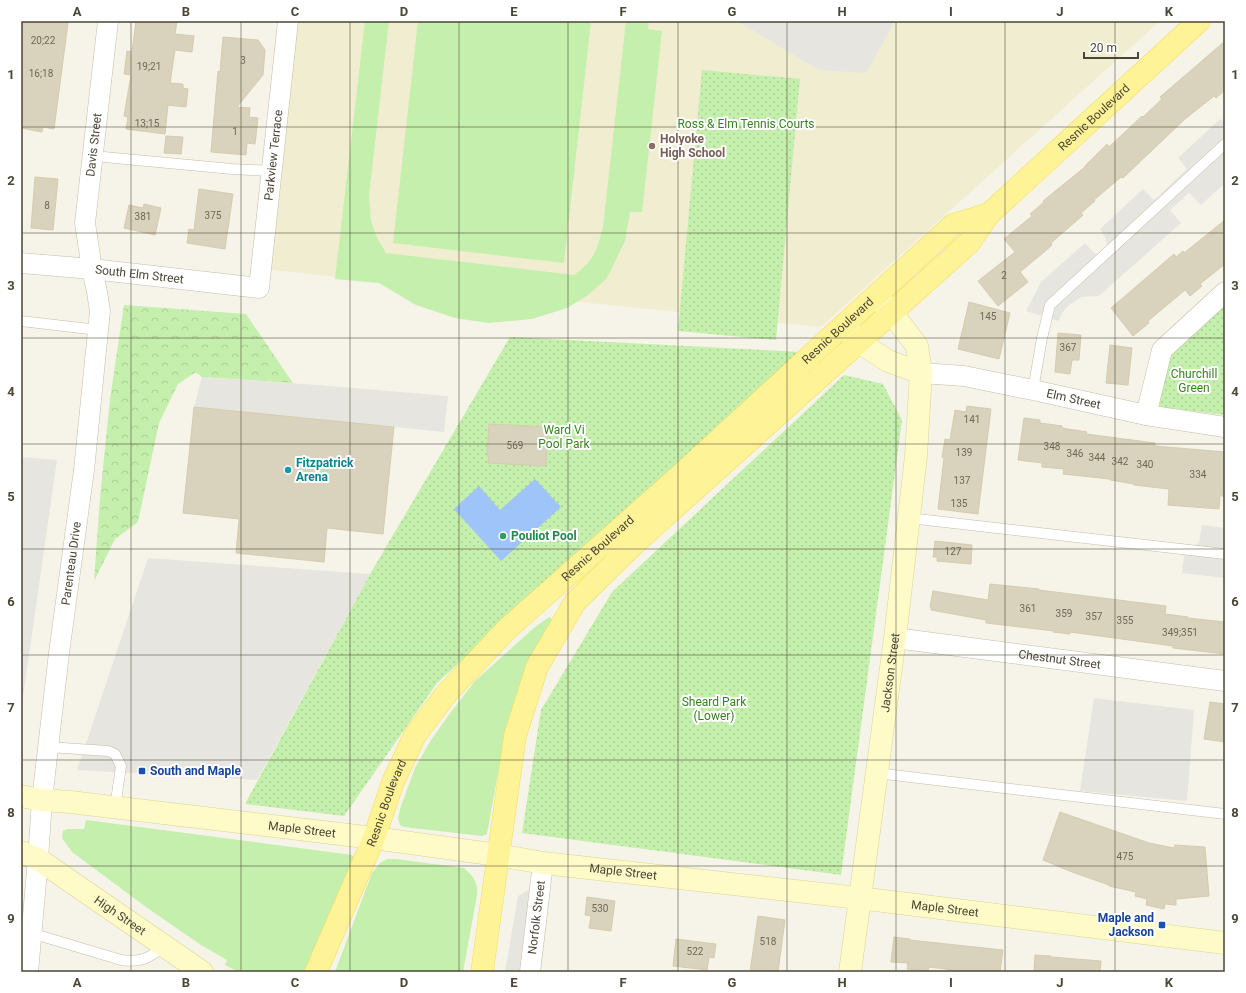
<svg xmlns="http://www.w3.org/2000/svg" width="1246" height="993" viewBox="0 0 1246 993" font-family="Roboto,sans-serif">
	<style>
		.education { fill: #f0edd0 }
		.green { fill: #c5efac }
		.forest { fill: url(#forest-crowns) }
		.park { fill: url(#park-dots) }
		.parking { fill: #e7e5e0 }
		.water { fill: #9ec4f9 }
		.building { fill: #d9d2bc; stroke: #d5ccae }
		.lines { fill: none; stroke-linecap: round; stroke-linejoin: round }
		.lane-casing { stroke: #c3bea9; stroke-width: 11 }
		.street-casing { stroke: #c3bea9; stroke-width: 21 }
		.secondary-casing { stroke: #dad492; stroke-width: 23 }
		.primary-casing { stroke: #f2dd5a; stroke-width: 23 }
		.lane { stroke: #fff; stroke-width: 10 }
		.street { stroke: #fff; stroke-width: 20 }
		.secondary { stroke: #fffbc9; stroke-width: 22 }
		.primary { stroke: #fff398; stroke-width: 22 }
		.grid { fill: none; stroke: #4a4535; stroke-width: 1; stroke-opacity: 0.55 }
		.education-dot { fill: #8d6e63; stroke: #fff; stroke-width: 1.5 }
		.culture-dot { fill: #0f9aa8; stroke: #fff; stroke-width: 1.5 }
		.leisure-dot { fill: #2e9e5b; stroke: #fff; stroke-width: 1.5 }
		.transit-dot { fill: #1a4fb4; stroke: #fff; stroke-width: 1.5 }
		.labels { text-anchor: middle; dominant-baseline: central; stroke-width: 4; stroke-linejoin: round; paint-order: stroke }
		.number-label { font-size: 10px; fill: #6e6857 }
		.street-label { font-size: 12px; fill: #4a4535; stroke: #fff }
		.park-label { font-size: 12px; fill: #368421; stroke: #fff }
		.education-label { font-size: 12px; font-weight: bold; fill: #785e54; stroke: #fff; text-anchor: start }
		.culture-label { font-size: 12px; font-weight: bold; fill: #0d838f; stroke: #fff; text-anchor: start }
		.leisure-label { font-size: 12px; font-weight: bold; fill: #27864d; stroke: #fff; text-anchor: start }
		.transit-label { font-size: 12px; font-weight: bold; fill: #164399; stroke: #fff; text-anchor: start }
		.neatline { fill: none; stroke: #4a4535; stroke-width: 1.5 }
		.grid-label { font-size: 13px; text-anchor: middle; font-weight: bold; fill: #4a4535 }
	</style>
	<defs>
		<pattern id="forest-crowns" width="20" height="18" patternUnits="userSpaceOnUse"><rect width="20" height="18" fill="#c5efac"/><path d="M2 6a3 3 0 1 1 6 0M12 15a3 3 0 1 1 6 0" fill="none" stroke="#abce95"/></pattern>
		<pattern id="park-dots" width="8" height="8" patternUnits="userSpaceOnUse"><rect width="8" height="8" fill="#c5efac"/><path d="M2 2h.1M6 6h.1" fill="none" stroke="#abce95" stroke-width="1.8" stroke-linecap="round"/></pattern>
	</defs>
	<rect width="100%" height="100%" fill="#f6f4e8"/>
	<path class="education" d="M296,21H1160L821,327L271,270Z"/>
	<path class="green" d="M365,21H389L369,195L371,221L377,238L386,253L574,275C594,261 597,250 603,227L626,21H649L648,29L662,31L642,212H630L625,241L607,278L588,295L567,308L532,319L488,323L455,318L416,305L379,283L335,279Z
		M418,21H591L564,263L393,243Z
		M549,617L551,618L552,621L532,657L515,698L502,751L487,834L482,836L404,827L400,825L398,818L401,806L415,768L431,740L451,712L475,681L535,627Z
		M86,820L352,855L354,858L310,972H239L225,965L227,960L201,945L146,907L72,852L62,838L63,831L67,829H84Z
		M387,859H396L464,868C474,877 478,882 477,895L463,972H335L372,873L380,863Z"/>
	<path class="forest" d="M124,305L246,314L293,383L202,377L196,372L178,384L159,423L138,522L115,539L94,581L100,498L110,399Z"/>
	<path class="park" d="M702,70L800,79L776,340L678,331Z
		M1225,302V415L1159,407L1168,359L1179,343Z
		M510,337L801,352L437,683L344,816L245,804L370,574Z
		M844,375L883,384L902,420L841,875L522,833L541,710L612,592Z"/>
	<path class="parking" d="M737,21H895L866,73L819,70Z
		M1220,119L1225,122V183L1201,205L1189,193L1170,210L1181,223L1099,296L1081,297L1068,306L1062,313L1059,321L1026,311L1041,282L1085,243L1094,253L1100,255L1107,247L1106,239L1100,229L1143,189L1154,200L1187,169L1178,158Z
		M202,377L318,385L448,396L444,432L194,407Z
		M21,457L57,460L21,711Z
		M1202,525L1225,528V578L1182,573L1184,556L1199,542Z
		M148,558L370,574L257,780L77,770Z
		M1094,698L1194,710L1187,801L1080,791Z
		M533,887L550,893L541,971L545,972H505L518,896Z"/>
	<path class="water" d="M535,479L561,507L501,561L454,509L479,486L500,510Z"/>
	<path class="building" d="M23,21H54L68,23L54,129L43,127L42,132L21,128V35Z
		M136,21H177L175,34L194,36L192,52L175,50L170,83L183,84V88L188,89L186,107L168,105L165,134L126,129L128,117L124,116L131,75L124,74L127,51L132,52Z
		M223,37L258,40L265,50L263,75L237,107L250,108L249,117L258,118L255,144L247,143L246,155L211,152L218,71L220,72Z
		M1225,41V90L1216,98L1214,96L1185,119L1123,178L1121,177L1094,200L1095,201L1081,213L1083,215L1051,243L1052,245L1043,253L1020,272L1028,282L998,306L978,281L1015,252L1004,239L1032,216L1030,214L1044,202L1043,201L1085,167V166L1107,144L1109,147L1142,116L1143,117L1162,99L1160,97Z
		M166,136L183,137L181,154L164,153Z
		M35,177L58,179L53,230L31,228Z
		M199,189L233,194L225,249L187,243L189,229L194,230Z
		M144,204L161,208L155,235L124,228L129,205L143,208Z
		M1225,220V264L1200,284L1202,286L1190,296L1185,290L1148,321L1149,323L1133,336L1111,308L1174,254L1176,257L1183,251L1184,253Z
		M969,302L1010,313L999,359L958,349Z
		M1058,333L1081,335L1079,360H1072L1070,374L1055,372Z
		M1110,345L1132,348L1128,385L1106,383Z
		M967,406L991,409L978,514L938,509L944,458L942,457L945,439L950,440L955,410L966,412Z
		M194,407L394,427L383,534L327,528L324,562L236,553L239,519L183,513Z
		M1024,418L1040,420V423L1062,426V428L1087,432L1086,434L1155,443V446L1225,452V496H1220L1219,509L1168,505L1169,489L1134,485V484L1110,480V479L1063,474L1064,469L1042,467V463L1018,460Z
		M489,424L548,427L546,466L488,463L489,456H487Z
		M935,541L972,545L971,564L937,561V557H933Z
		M990,584L1039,589V590L1166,606L1165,614L1188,617V618L1225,622V654L1173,648V646L1100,636L1070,632V634L1053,632L1054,631L986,623V620L931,610V607H930L933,591L988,600Z
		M1210,702L1225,704V742L1204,739Z
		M1060,812L1149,843L1174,848L1175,845L1205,847L1209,896L1176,899V905L1165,904L1164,909L1146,905L1147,899L1135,896L1136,892L1109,886V885L1072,872L1043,860Z
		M587,897L615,901L611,931L589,928L591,916L585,915Z
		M758,916L785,920L778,972H750Z
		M894,937L910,939V940L1003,950L1000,972H961V971L929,967L928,971L907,969L908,963L891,962Z
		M676,939L716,944L714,958L709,957L707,970L673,966Z
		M1035,955L1051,956V957L1101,961L1100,972H1034Z"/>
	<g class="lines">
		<g class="lane-casing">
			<path id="lane" d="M93,156L232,169L271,171
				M21,321L98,330
				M1033,390L1042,338L1050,305L1225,144
				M909,518L1225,554
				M48,747L108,751L115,754L121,766L115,808
				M876,773L1225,814
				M31,933L121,960C142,963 148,958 164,947"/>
		</g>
		<g class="street-casing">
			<g id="street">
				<path id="s1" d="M21,263L92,269L259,288L288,21"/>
				<path id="s2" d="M921,373L964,376L1033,390L1146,415L1225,427"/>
				<path d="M1146,415L1162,350L1225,292"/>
				<path id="s3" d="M895,638L1225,681"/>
				<path id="s4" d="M28,972L38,859L42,800L59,653L84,470L100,311L97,292L92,269L85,223L108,21"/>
				<path id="s5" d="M530,972L543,863"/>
			</g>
		</g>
		<g class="secondary-casing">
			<g id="secondary">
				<path d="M847,328L859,342L888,361L921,373"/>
				<path id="s6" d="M21,796L42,800L70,802L374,838L498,855L543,863L859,898L1225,943"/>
				<path id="s7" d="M21,852L38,859L202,972"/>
				<path id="s8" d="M850,972L895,638L916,456L921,373L917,346L892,313L876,296"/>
			</g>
		</g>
		<g class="primary-casing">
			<g id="primary">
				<path id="s9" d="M316,972L374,838L393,782L415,735L447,693L506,630L675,480L953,225L989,214"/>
				<path id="s10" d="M482,972L515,736L537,667L575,602L634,544L969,243L989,214L1199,21"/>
			</g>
		</g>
		<use href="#lane" class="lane"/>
		<use href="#street" class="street"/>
		<use href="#secondary" class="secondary"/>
		<use href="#primary" class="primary"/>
	</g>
	<path class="grid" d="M131,21V972M241,21V972M350,21V972M459,21V972M568,21V972M678,21V972M787,21V972M896,21V972M1005,21V972M1115,21V972M21,127H1225M21,233H1225M21,338H1225M21,444H1225M21,549H1225M21,655H1225M21,760H1225M21,866H1225"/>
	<circle class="education-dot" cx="652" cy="146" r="4"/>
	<circle class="culture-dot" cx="288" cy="470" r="4"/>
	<circle class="leisure-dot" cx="503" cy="536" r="4"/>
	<g class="transit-dot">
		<rect x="138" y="767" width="8" height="8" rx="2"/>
		<rect x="1158" y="921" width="8" height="8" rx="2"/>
	</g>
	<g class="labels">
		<g class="number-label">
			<text x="43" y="40">20;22</text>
			<text x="243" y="60">3</text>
			<text x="149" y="66">19;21</text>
			<text x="41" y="73">16;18</text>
			<text x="147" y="123">13;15</text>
			<text x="235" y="131">1</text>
			<text x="47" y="205">8</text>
			<text x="213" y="215">375</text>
			<text x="143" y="216">381</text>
			<text x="1004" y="275">2</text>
			<text x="988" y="316">145</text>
			<text x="1068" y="347">367</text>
			<text x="972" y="419">141</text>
			<text x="515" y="445">569</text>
			<text x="1052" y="446">348</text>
			<text x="964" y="452">139</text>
			<text x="1075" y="453">346</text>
			<text x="1097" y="457">344</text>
			<text x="1120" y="461">342</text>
			<text x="1145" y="464">340</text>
			<text x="1198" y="474">334</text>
			<text x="962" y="480">137</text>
			<text x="959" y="503">135</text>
			<text x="953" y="551">127</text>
			<text x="1028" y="608">361</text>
			<text x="1064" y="613">359</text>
			<text x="1094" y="616">357</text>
			<text x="1125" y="620">355</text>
			<text x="1180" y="632">349;351</text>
			<text x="1125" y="856">475</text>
			<text x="600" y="908">530</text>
			<text x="768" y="941">518</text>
			<text x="695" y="951">522</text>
		</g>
		<g class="street-label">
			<text stroke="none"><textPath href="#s10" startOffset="1097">Resnic Boulevard</textPath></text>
			<text stroke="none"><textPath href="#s4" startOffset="833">Davis Street</textPath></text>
			<text stroke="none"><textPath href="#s1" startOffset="373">Parkview Terrace</textPath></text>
			<text stroke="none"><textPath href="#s1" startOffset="119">South Elm Street</textPath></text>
			<text stroke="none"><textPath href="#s9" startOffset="843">Resnic Boulevard</textPath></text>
			<text stroke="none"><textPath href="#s2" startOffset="155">Elm Street</textPath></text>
			<text stroke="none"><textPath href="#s9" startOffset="519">Resnic Boulevard</textPath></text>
			<text stroke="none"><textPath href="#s4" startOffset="411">Parenteau Drive</textPath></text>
			<text stroke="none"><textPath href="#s3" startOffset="166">Chestnut Street</textPath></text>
			<text stroke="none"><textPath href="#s8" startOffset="302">Jackson Street</textPath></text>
			<text stroke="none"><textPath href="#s9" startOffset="183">Resnic Boulevard</textPath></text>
			<text stroke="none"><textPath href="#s6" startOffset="283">Maple Street</textPath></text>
			<text stroke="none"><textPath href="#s6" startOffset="607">Maple Street</textPath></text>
			<text stroke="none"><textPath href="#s6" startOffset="931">Maple Street</textPath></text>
			<text stroke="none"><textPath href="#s7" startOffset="118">High Street</textPath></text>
			<text stroke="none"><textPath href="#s5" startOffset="55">Norfolk Street</textPath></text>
		</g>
		<g class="park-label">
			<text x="746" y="124">Ross &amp; Elm Tennis Courts</text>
			<text x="1194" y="374">Churchill<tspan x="1194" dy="14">Green</tspan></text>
			<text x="564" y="430">Ward Vi<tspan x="564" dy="14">Pool Park</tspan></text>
			<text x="714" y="702">Sheard Park<tspan x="714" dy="14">(Lower)</tspan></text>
		</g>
		<g class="education-label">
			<text x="660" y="139">Holyoke<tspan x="660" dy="14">High School</tspan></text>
		</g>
		<g class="culture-label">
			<text x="296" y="463">Fitzpatrick<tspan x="296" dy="14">Arena</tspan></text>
		</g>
		<g class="leisure-label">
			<text x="511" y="536">Pouliot Pool</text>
		</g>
		<g class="transit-label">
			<text x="150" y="771">South and Maple</text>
			<text x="1154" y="918" text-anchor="end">Maple and<tspan x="1154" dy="14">Jackson</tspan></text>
		</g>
	</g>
	<rect width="1246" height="993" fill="none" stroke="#ffffff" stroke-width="44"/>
	<path d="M1084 52v6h54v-6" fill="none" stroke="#4a4535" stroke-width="2"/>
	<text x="1090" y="52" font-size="12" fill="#4a4535" stroke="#ffffff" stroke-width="3" paint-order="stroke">20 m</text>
	<rect x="22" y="22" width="1202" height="949" class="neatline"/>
	<g class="grid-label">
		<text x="77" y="16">A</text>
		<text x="186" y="16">B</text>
		<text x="295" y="16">C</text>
		<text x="404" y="16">D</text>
		<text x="514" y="16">E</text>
		<text x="623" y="16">F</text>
		<text x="732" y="16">G</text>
		<text x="842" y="16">H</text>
		<text x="951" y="16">I</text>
		<text x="1060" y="16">J</text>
		<text x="1169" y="16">K</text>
		<text x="11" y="79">1</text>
		<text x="1235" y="79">1</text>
		<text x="11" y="185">2</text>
		<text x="1235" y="185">2</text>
		<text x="11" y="290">3</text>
		<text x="1235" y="290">3</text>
		<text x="11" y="396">4</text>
		<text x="1235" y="396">4</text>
		<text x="11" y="501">5</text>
		<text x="1235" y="501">5</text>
		<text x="11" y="606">6</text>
		<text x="1235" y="606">6</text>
		<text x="11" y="712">7</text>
		<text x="1235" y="712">7</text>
		<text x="11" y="817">8</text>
		<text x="1235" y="817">8</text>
		<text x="11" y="923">9</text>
		<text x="1235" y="923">9</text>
		<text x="77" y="987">A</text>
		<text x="186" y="987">B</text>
		<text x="295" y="987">C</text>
		<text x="404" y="987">D</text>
		<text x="514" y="987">E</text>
		<text x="623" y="987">F</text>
		<text x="732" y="987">G</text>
		<text x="842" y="987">H</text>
		<text x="951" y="987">I</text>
		<text x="1060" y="987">J</text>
		<text x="1169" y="987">K</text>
	</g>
</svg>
